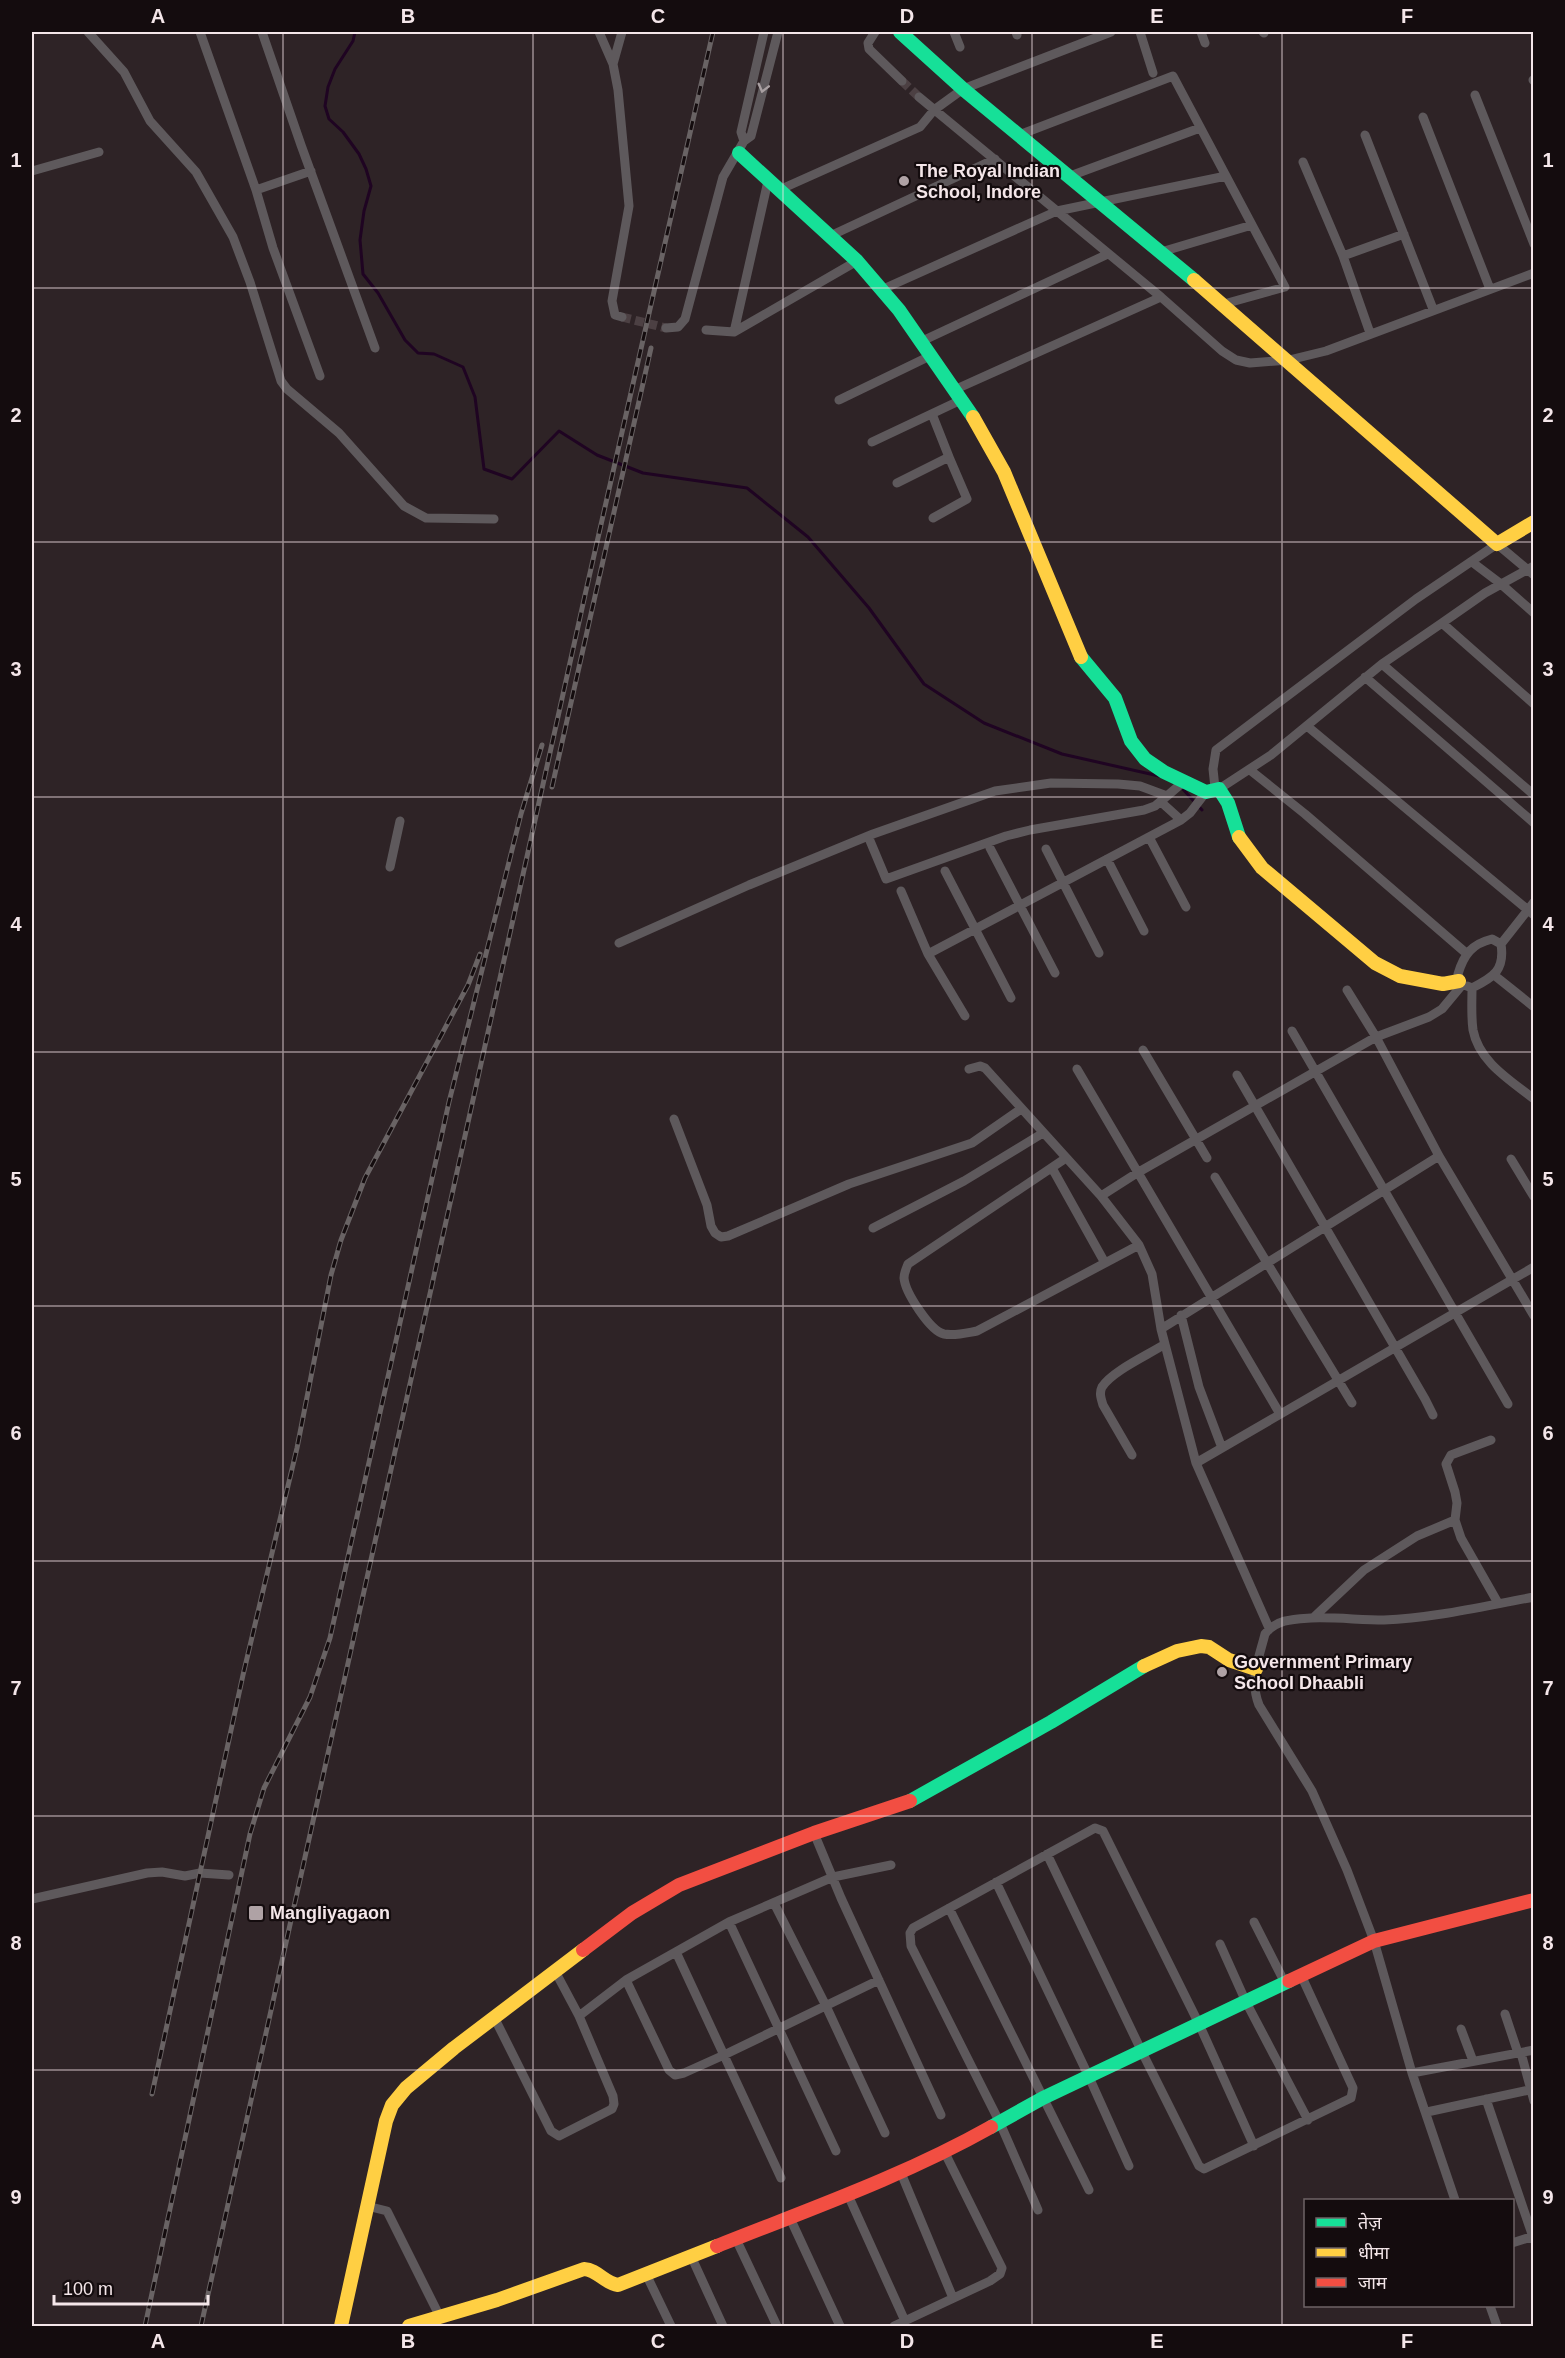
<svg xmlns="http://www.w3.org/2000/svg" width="1565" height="2358" viewBox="0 0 1565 2358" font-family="Arial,'Noto Sans Devanagari',sans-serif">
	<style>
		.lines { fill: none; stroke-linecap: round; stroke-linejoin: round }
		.stream { stroke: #1f0422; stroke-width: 3 }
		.street-tunnel { stroke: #4c4043; stroke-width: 9; stroke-dasharray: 9 4.5; stroke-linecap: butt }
		.street { stroke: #5e595c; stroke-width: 9 }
		.fast { stroke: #16e098; stroke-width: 14 }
		.slow { stroke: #ffcf43; stroke-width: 14 }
		.jam { stroke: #f24e42; stroke-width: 14 }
		.rail-casing { stroke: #696364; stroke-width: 5 }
		.rail { stroke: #140c0e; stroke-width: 3; stroke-dasharray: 9; stroke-linecap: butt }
		.oneway { stroke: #a9a0a2 }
		.grid { fill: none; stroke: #f4e6e9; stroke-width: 1.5; stroke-opacity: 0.55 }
		.poi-dot { fill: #afa2a5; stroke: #140c0e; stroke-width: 2 }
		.labels { text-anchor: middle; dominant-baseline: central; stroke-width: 4.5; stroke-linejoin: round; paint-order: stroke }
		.poi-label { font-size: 18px; font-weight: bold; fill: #f4e6e9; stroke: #140c0e; text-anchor: start }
		.neatline { fill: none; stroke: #f4e6e9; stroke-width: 2 }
		.grid-label { font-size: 20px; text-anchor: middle; font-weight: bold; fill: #f4e6e9 }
	</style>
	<rect width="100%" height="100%" fill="#2e2326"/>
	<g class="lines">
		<path class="stream" d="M355,32L353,41L335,69L328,87L325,106L329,119L343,132L359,154L366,169L371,186L364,211L360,240L363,274L378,293L405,340L418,353L434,354L463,367L475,397L484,469L512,479L559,431L597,455L643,473L747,488L808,537L869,608L924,684L984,723L1062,754L1159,776
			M1180,786L1202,810"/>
		<path class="street-tunnel" d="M902,81L919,97
			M622,317L666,328"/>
		<path class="street" d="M88,32L124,72L150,121L196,172L233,237L250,282L281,381L287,389L339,433L404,506L426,518L494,519
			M200,32L256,190
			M262,32L301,145L375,348
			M599,32L613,64L618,90L629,206L612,301L615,315L622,317
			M875,32L868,43L869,49L902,81
			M954,32L960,47
			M1016,32L1017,35
			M1140,32L1153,73
			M1201,32L1205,43
			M1263,32L1264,33
			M613,64L622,32
			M1533,80L1534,81
			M1475,95L1534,244
			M919,97L1161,297L1222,351L1236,360L1250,363L1289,360L1326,351L1534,273
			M1423,117L1490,289
			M1019,135L1173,76L1285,287L1224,304
			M1365,135L1433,309
			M744,141L741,132L764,32
			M1303,162L1343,256L1370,333
			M32,171L99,152
			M311,171L256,190L273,248L320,376
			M1070,176L1200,128
			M779,190L920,127L934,110L963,89L1111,32
			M830,236L995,159
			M1161,252L1252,225
			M1343,256L1404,234
			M881,290L1057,211L1226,176
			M666,328L678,327L685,319L723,177L744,141L751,136L778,32
			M706,330L734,332L857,261
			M734,332L768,181
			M920,342L1108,254
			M954,390L1161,297
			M839,400L930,356
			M872,442L961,400
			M897,483L949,457L932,414
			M933,518L967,499L949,457
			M1472,562L1501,584L1534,613
			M1442,623L1485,593L1534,566
			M1382,664L1534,795
			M1365,677L1534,823
			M1307,726L1534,915
			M1250,770L1305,814L1466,953
			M1215,788L1213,769L1216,750L1416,599L1497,544L1534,575
			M1219,789L1271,755L1382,664L1442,623L1534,704
			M1161,802L1181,820
			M868,836L886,879L1006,836L1030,830L1144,810L1155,806L1167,796
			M1149,837L1186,907
			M990,848L1055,973
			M1046,849L1099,953
			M1107,859L1144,931
			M390,867L400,821
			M945,871L1011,998
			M901,891L928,954
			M619,943L749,885L873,834L995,791L1051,783L1118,784L1140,786L1167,796L1181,784
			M1494,975L1534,1007
			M1462,985L1458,974C1464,954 1472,944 1492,939L1501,944
			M1467,986L1472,988C1494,977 1505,970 1501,944L1534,902
			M1472,988C1472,1001 1471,1016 1473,1030C1479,1062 1510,1080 1534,1099
			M1347,990L1376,1037L1439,1156L1534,1316
			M965,1016L928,954L1181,820L1190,813L1206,792
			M1292,1031L1508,1404
			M1143,1050L1207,1158
			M969,1069L980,1066L985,1068L1101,1196L1139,1245L1152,1274L1161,1329
			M1077,1069L1280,1414
			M1237,1075L1425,1399L1433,1415
			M674,1119L707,1205L711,1226L715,1233L721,1237L728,1236L849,1184L972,1143L1021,1109
			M1066,1158L908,1264C906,1269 904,1273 904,1278C905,1292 930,1331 944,1334C955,1336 966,1333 977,1331L1139,1245
			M1511,1159L1534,1197
			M1052,1168L1105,1263
			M1215,1177L1352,1403
			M1101,1196L1137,1173L1376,1037L1429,1017L1442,1009L1462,985
			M873,1228L964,1181L1043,1133
			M1181,1315L1199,1387L1222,1448
			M1491,1440L1451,1455L1446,1464L1455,1492L1457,1503L1455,1520L1461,1538L1498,1603
			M1132,1455L1103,1405C1101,1398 1099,1393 1102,1387C1112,1371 1148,1355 1165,1344
			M1196,1463L1161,1329L1439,1156
			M1313,1618L1364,1570L1417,1536L1455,1520
			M1269,1628L1196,1463L1534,1267
			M814,1833L841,1898L941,2115
			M1047,1854L1142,2052L1199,2166L1204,2169L1351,2098L1353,2088L1301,1975
			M996,1882L1089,2077L1129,2166
			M32,1899L147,1873L162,1872L185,1876L200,1873L229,1875
			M774,1903L826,2006L885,2133
			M949,1908L1089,2190
			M729,1922L836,2151
			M1254,1922L1285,1983
			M1220,1944L1246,2002L1308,2120
			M676,1952L781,2178
			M626,1980L669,2070L675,2075L684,2073L724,2055L879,1980
			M1505,2014L1518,2053
			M579,2016L626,1980L729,1922L833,1877L891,1865
			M494,2017L551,2131L559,2136L612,2109L614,2104L613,2096L579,2016L555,1971
			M1461,2029L1473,2061
			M1521,2053L1534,2101
			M1412,2073L1534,2050
			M1486,2099L1534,2240
			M1427,2112L1534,2089
			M901,2173L953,2298
			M848,2195L905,2321
			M1455,2200L1412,2073L1374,1941L1347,1870L1312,1791L1259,1705C1249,1680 1259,1658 1265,1634C1276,1619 1295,1619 1311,1618C1335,1617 1360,1620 1384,1620C1434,1618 1484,1606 1534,1597
			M367,2206L387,2211L440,2317
			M1038,2210L1000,2123L911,1946L910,1933L913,1928L1095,1828L1103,1831L1199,2024L1254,2146
			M790,2218L840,2326
			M736,2239L777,2326
			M1512,2243L1534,2236
			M691,2256L723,2326
			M646,2274L671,2326
			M1490,2306L1497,2326
			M894,2326L990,2281L1000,2274L1002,2268L945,2153"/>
		<path class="fast" d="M900,32L963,89L1194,280
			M739,153L857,261L899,310L973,417
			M1081,657L1115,698L1131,741L1145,759L1164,772L1206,792L1219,789L1228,803L1239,837
			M910,1801L1051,1722L1144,1666
			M991,2127L1043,2098L1289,1981"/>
		<path class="slow" d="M1194,280L1497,544L1534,522
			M973,417L1004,472L1081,657
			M1239,837L1262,868L1375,963L1400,976L1443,984L1459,981
			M1144,1666L1177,1651L1201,1646L1209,1647L1229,1660L1256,1669
			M341,2326L386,2121L392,2105L406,2088L454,2048L583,1950
			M409,2326L497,2300L584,2269C598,2270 604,2283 618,2285L717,2246"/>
		<path class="jam" d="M583,1950L632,1913L679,1885L814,1833L910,1801
			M1289,1981L1374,1941L1534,1900
			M717,2246C810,2209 904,2176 991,2127"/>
		<g class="rail-casing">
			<path id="rail" d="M552,787L651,348
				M152,2094L243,1675L297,1448L331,1275L341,1240L365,1178L468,985L480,954
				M145,2326L250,1834L264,1788L310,1697L330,1638L449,1102L521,814L542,745
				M201,2326L585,595L713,32"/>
		</g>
		<use href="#rail" class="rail"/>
	</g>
	<defs><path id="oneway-chevron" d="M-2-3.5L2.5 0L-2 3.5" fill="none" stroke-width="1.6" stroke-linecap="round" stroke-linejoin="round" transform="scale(1.5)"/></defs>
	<use class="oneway" href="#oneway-chevron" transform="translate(763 88) rotate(104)"/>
	<path class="grid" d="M283,32V2326M533,32V2326M783,32V2326M1032,32V2326M1282,32V2326M32,288H1534M32,542H1534M32,797H1534M32,1052H1534M32,1306H1534M32,1561H1534M32,1816H1534M32,2070H1534"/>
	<g class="poi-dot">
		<circle cx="904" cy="181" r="6"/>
		<circle cx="1222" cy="1672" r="6"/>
		<rect x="248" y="1905" width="16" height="16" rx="3"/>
	</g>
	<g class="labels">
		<g class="poi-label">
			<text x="916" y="171">The Royal Indian<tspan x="916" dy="21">School, Indore</tspan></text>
			<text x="1234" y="1662">Government Primary<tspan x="1234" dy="21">School Dhaabli</tspan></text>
			<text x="270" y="1913">Mangliyagaon</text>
		</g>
	</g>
	<rect width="1565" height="2358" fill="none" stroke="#140c0e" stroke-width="66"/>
	<rect x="1304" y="2199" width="210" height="108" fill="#140c0e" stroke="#6e6366" stroke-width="1.5"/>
	<rect x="1316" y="2218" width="30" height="9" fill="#16e098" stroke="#6e6366" stroke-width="1.5"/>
	<text x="1358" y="2229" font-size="18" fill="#f4e6e9">तेज़</text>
	<rect x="1316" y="2248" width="30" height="9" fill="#ffcf43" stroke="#6e6366" stroke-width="1.5"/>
	<text x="1358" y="2259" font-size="18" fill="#f4e6e9">धीमा</text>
	<rect x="1316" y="2278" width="30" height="9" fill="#f24e42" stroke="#6e6366" stroke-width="1.5"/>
	<text x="1358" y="2289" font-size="18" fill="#f4e6e9">जाम</text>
	<path d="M54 2295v9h154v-9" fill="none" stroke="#f4e6e9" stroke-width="3"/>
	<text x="63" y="2295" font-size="18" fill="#f4e6e9" stroke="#140c0e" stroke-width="4.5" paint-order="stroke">100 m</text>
	<rect x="33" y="33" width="1499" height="2292" class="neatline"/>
	<g class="grid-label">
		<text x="158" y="23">A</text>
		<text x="408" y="23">B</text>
		<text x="658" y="23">C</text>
		<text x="907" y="23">D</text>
		<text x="1157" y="23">E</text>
		<text x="1407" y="23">F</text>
		<text x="16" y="167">1</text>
		<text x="1548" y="167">1</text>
		<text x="16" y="422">2</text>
		<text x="1548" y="422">2</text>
		<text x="16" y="676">3</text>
		<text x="1548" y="676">3</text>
		<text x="16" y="931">4</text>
		<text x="1548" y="931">4</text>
		<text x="16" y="1186">5</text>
		<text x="1548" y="1186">5</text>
		<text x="16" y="1440">6</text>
		<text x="1548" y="1440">6</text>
		<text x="16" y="1695">7</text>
		<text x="1548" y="1695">7</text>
		<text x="16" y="1950">8</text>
		<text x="1548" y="1950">8</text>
		<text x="16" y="2204">9</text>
		<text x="1548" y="2204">9</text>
		<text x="158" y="2348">A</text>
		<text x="408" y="2348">B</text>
		<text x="658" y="2348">C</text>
		<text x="907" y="2348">D</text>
		<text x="1157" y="2348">E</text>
		<text x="1407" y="2348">F</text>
	</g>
</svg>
